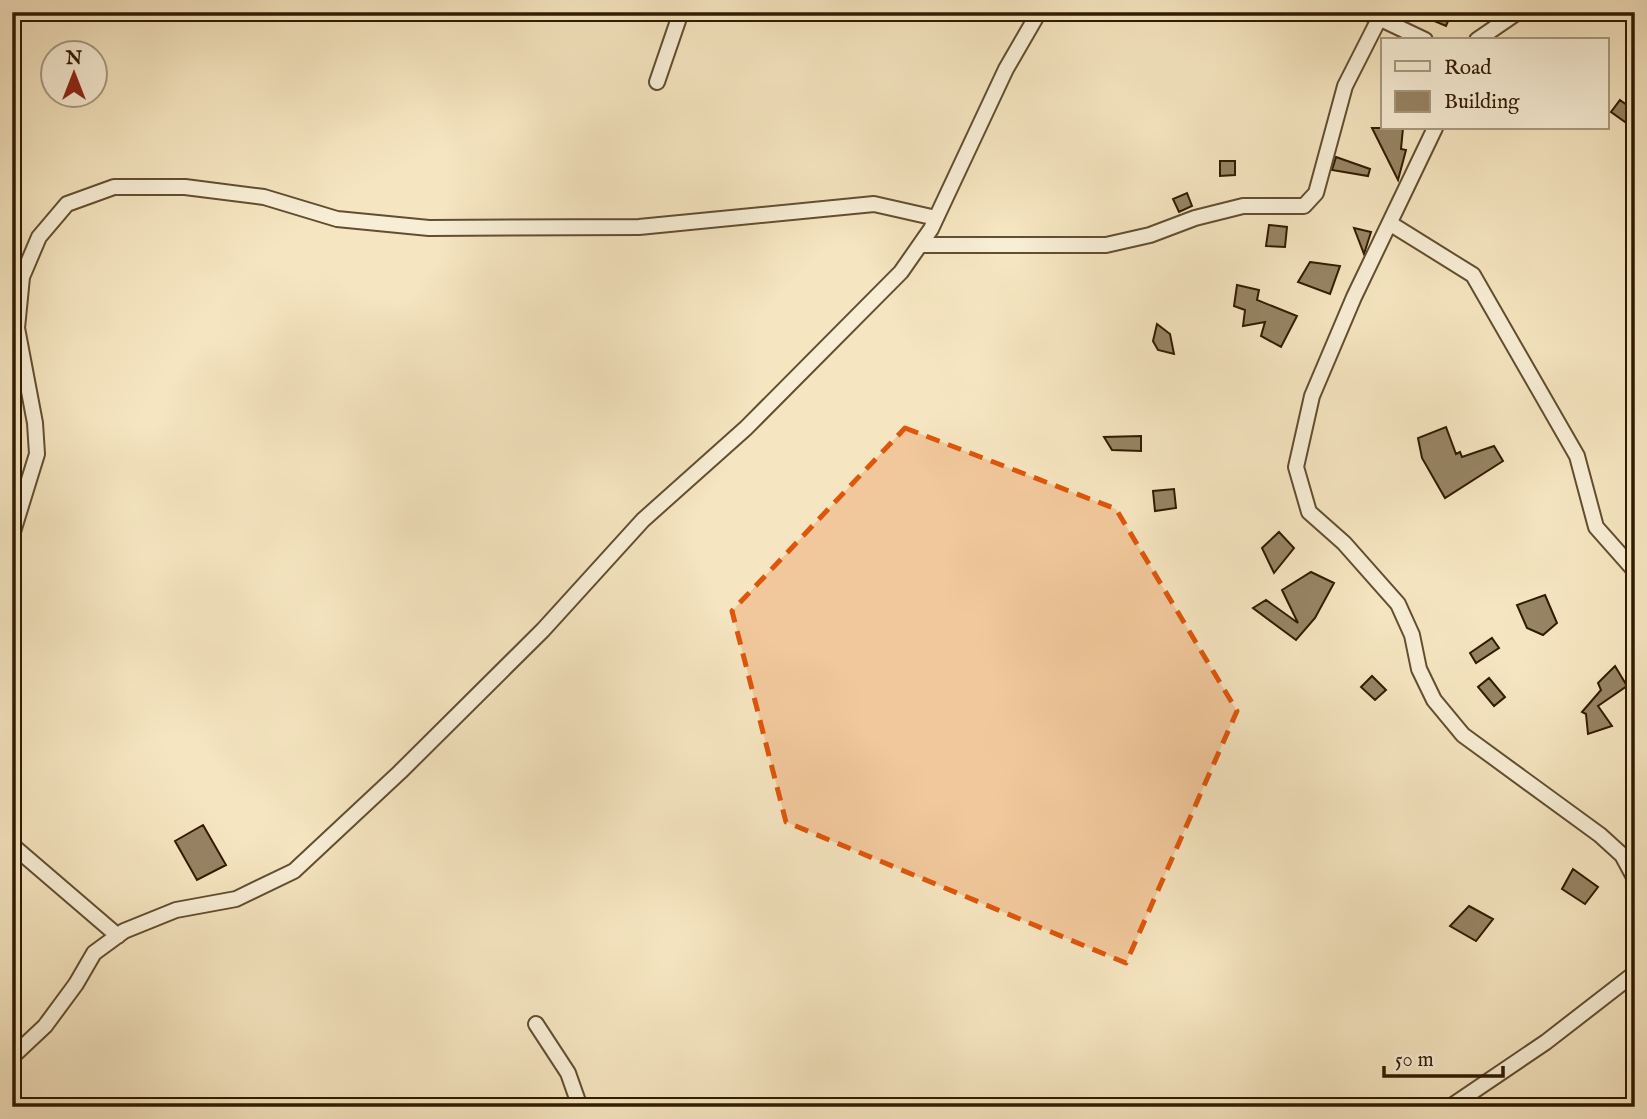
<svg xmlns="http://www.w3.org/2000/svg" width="1647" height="1119" viewBox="0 0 1647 1119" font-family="'IM FELL English',serif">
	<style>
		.building { fill: #978464; stroke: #311b00; stroke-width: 2 }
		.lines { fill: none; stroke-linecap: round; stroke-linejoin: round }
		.minor-casing { stroke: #624e30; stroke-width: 18 }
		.minor { stroke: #f8eed6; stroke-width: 14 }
		.marked { fill: #df560b; fill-opacity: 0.2; stroke: #df560b; stroke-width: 5; stroke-dasharray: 14 9; stroke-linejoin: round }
	</style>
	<rect width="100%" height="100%" fill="#f5e5c0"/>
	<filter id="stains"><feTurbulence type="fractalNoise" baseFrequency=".00286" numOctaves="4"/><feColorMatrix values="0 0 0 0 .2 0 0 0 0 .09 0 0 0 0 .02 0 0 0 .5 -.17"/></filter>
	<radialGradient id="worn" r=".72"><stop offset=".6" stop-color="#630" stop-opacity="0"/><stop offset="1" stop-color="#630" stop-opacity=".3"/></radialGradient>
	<path class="building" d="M1413,12H1452L1446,26Z
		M1620,100L1635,111V129L1611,112Z
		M1372,128H1403L1401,149L1406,150L1398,180Z
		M1336,157L1370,169L1368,176L1332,170Z
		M1220,161H1235V175L1220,176Z
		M1187,193L1192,206L1179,212L1173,199Z
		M1269,225L1287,227L1285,247L1266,246Z
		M1354,228L1371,232L1364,254Z
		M1310,262L1340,266L1330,294L1298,282Z
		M1237,285L1259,290L1257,300L1297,316L1281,347L1261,336L1265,322L1243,326L1245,310L1234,306Z
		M1157,324L1170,334L1174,354L1158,350L1153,341Z
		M1446,427L1456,454L1460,452L1462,457L1494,446L1503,461L1445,498L1422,458L1418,438Z
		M1141,436V451L1112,450L1104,437Z
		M1174,489L1176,508L1155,511L1153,491Z
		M1279,532L1294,548L1274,573L1262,548Z
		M1311,572L1334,583L1315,618L1296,640L1253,608L1266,600L1298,623L1282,590Z
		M1545,595L1557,623L1543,635L1527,628L1517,605Z
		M1492,638L1499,648L1476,663L1470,653Z
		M1615,666L1627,686L1598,706L1612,726L1588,734L1586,714L1582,712L1601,690L1598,683Z
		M1372,676L1386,690L1375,700L1361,687Z
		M1489,678L1505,697L1494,706L1478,687Z
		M203,825L226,865L197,880L175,841Z
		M1573,869L1598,887L1585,904L1562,889Z
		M1469,906L1493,919L1476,941L1450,926Z"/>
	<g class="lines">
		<g class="minor-casing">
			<path id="minor" d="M1366,12L1425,40
				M1477,40L1518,12
				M657,82L681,12
				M1435,128L1354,297L1312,396L1296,467L1309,512L1344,543L1398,604L1412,635L1419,669L1434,700L1463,735L1600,835L1622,855L1635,879
				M1391,224L1473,275L1577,456L1596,527L1635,571
				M920,245H1106L1150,235L1195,218L1243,206H1304L1316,193L1345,86L1380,17
				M12,535L37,454L35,423L17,328L22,277L39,237L67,204L114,187H185L264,197L337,219L429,228L639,227L874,204L936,218
				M12,845L118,936
				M536,1024L568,1073L580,1107
				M12,1057L45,1026L76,984L94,953L124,931L176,910L236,899L294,871L400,772L543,630L643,520L746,428L901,272L931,229L1006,69L1039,12
				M1450,1107L1546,1042L1635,973"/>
		</g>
		<use href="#minor" class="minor"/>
	</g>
	<path class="marked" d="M905,428L1116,509L1237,711L1126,963L786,822L732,611Z"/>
	<rect width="1647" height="1119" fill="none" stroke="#f5e5c0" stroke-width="42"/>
	<rect x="14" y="14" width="1619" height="1091" fill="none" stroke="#311b00" stroke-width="3.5"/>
	<rect x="21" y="21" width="1605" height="1077" fill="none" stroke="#311b00" stroke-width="2"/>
	<rect x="1381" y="38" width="228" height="91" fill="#f8eed6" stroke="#a89a80" stroke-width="2"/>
	<rect x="1395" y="61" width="35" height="10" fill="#f8eed6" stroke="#a89a80" stroke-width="2"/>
	<text x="1444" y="74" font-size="21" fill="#311b00">Road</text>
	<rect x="1395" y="91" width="35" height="21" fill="#978464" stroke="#a89a80" stroke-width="2"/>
	<text x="1444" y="108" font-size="21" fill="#311b00">Building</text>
	<g transform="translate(74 74)"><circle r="33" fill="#f8eed6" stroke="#a89a80" stroke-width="2"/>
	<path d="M0-5L12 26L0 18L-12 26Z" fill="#8f2418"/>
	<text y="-10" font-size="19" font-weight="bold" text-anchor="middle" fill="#311b00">N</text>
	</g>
	<path d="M1384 1066v10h119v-10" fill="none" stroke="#311b00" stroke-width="3.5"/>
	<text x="1395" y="1066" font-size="21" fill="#311b00" stroke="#f8eed6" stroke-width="5" paint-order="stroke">50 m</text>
	<rect width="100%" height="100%" filter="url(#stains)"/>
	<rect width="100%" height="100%" fill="url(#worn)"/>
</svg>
